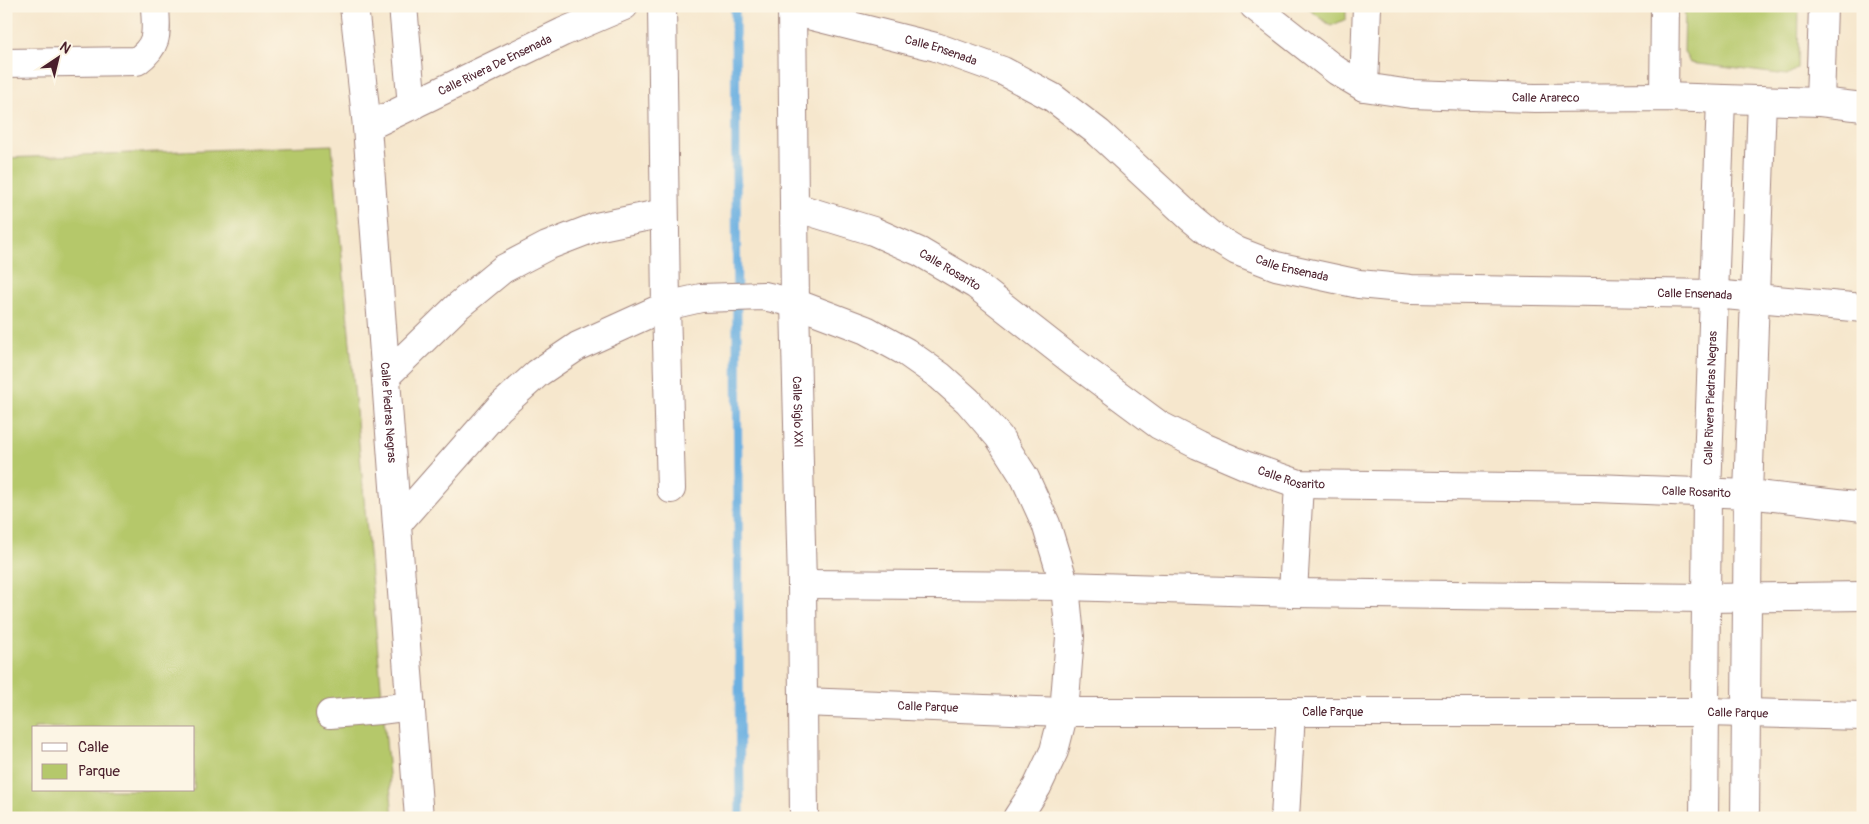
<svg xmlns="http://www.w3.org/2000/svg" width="1869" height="824" viewBox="0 0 1869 824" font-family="Pangolin,sans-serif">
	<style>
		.green { fill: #b5c86b; stroke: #80744b; fill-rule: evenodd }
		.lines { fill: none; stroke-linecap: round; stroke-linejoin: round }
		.stream { stroke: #6cb0e1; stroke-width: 9 }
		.minor-casing { stroke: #a0837c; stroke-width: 30 }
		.minor { stroke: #fff; stroke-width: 28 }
		.labels { text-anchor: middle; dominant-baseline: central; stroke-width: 5; stroke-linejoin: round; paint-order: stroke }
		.street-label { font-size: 12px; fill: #4a1f2b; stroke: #fcf5e5 }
	</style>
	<rect width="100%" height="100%" fill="#fcf5e5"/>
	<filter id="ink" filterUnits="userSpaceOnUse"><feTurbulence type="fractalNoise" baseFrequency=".02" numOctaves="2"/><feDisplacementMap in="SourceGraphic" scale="10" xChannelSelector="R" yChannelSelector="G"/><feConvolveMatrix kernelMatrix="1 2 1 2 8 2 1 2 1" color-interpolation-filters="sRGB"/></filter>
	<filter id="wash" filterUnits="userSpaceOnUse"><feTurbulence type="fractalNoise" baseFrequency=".0096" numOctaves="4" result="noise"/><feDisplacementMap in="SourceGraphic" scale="20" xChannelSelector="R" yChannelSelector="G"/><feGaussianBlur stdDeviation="1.12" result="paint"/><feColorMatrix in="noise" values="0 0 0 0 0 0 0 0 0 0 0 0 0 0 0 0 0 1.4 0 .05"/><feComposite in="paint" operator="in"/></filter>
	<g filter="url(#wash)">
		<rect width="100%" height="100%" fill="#f6e7cd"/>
		<path class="green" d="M1305,6H1346V19L1331,26Z
			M1685,6H1799L1798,68L1787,75L1690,63L1684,52Z
			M332,145L393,818H6V158ZM34,728H194V790H34Z"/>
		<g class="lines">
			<path class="stream" d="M735,6L740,818"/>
		</g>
	</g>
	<g filter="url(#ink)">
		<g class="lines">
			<g class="minor-casing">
				<g id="minor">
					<path id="s1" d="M354,6L367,127L419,818"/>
					<path d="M403,6L412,106"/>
					<path d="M662,6L666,306L671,489"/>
					<path id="s2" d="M792,6L795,303L802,584L804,818"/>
					<path id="s3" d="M1254,6L1337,71L1364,87L1411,94L1535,98L1664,97L1820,102L1863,107"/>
					<path id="s4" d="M792,11L936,47L1003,71L1052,97L1099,133L1191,218L1214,237L1237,251L1276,266L1359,284L1411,289L1714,294L1863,308"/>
					<path d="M6,63L137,61C160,44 156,32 155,6"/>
					<path d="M1364,87L1367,6"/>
					<path d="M1664,97L1665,6"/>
					<path d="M1820,102L1823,6"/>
					<path id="s5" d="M367,127L563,32L624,6"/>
					<path id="s6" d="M795,207L873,231L920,252L976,285L1074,362L1159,425L1198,445L1247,466L1299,484L1595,488L1748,494L1863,507"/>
					<path d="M386,376L458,306L503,269L547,246L596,227L664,213"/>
					<path d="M397,524L499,408L538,373L578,346L666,306L701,298L764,296L795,303L866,330L906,352L940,376L968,401L999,437L1025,478L1046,524L1065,586L1070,637L1064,712L1054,751L1037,787L1017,818"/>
					<path d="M802,584L1065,586L1293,593L1706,598L1863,596"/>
					<path d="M1293,593L1299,484"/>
					<path id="s7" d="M803,702L1064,712H1705L1863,716"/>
					<path d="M330,714L380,710L411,706"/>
					<path d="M1285,818L1291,712"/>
					<path id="s8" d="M1704,818L1707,493L1721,99"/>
					<path d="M1745,818L1748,494L1762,100"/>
				</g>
			</g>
			<use href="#minor" class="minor"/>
		</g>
	</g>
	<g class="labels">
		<g class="street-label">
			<text stroke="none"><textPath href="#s4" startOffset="154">Calle Ensenada</textPath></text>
			<text stroke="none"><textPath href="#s5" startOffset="142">Calle Rivera De Ensenada</textPath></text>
			<text stroke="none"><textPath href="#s3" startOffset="319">Calle Arareco</textPath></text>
			<text stroke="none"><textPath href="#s4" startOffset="574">Calle Ensenada</textPath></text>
			<text stroke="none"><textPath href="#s6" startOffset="168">Calle Rosarito</textPath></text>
			<text stroke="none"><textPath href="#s4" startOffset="979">Calle Ensenada</textPath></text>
			<text stroke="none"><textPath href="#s8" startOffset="420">Calle Rivera Piedras Negras</textPath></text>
			<text stroke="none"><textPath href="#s1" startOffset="408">Calle Piedras Negras</textPath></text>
			<text stroke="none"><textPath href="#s2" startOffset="406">Calle Siglo XXI</textPath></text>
			<text stroke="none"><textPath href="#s6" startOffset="572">Calle Rosarito</textPath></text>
			<text stroke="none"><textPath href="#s6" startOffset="978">Calle Rosarito</textPath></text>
			<text stroke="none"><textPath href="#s7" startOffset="125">Calle Parque</textPath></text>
			<text stroke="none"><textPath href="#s7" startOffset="530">Calle Parque</textPath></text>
			<text stroke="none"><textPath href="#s7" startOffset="935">Calle Parque</textPath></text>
		</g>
	</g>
	<rect width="1869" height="824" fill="none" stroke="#fcf5e5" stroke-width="25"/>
	<rect x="32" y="726" width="162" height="65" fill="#fcf5e5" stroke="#b59f9b"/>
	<rect x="42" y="743" width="25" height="8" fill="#ffffff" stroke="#b59f9b"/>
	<text x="78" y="752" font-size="15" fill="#4a1f2b">Calle</text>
	<rect x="42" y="764" width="25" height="15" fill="#b5c86b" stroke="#b59f9b"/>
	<text x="78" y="776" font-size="15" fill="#4a1f2b">Parque</text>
	<g transform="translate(58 58) rotate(35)" stroke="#fcf5e5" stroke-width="4" paint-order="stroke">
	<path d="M0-4L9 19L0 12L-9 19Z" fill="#4a1f2b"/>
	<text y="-8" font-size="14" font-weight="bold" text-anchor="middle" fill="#4a1f2b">N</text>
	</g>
</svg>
